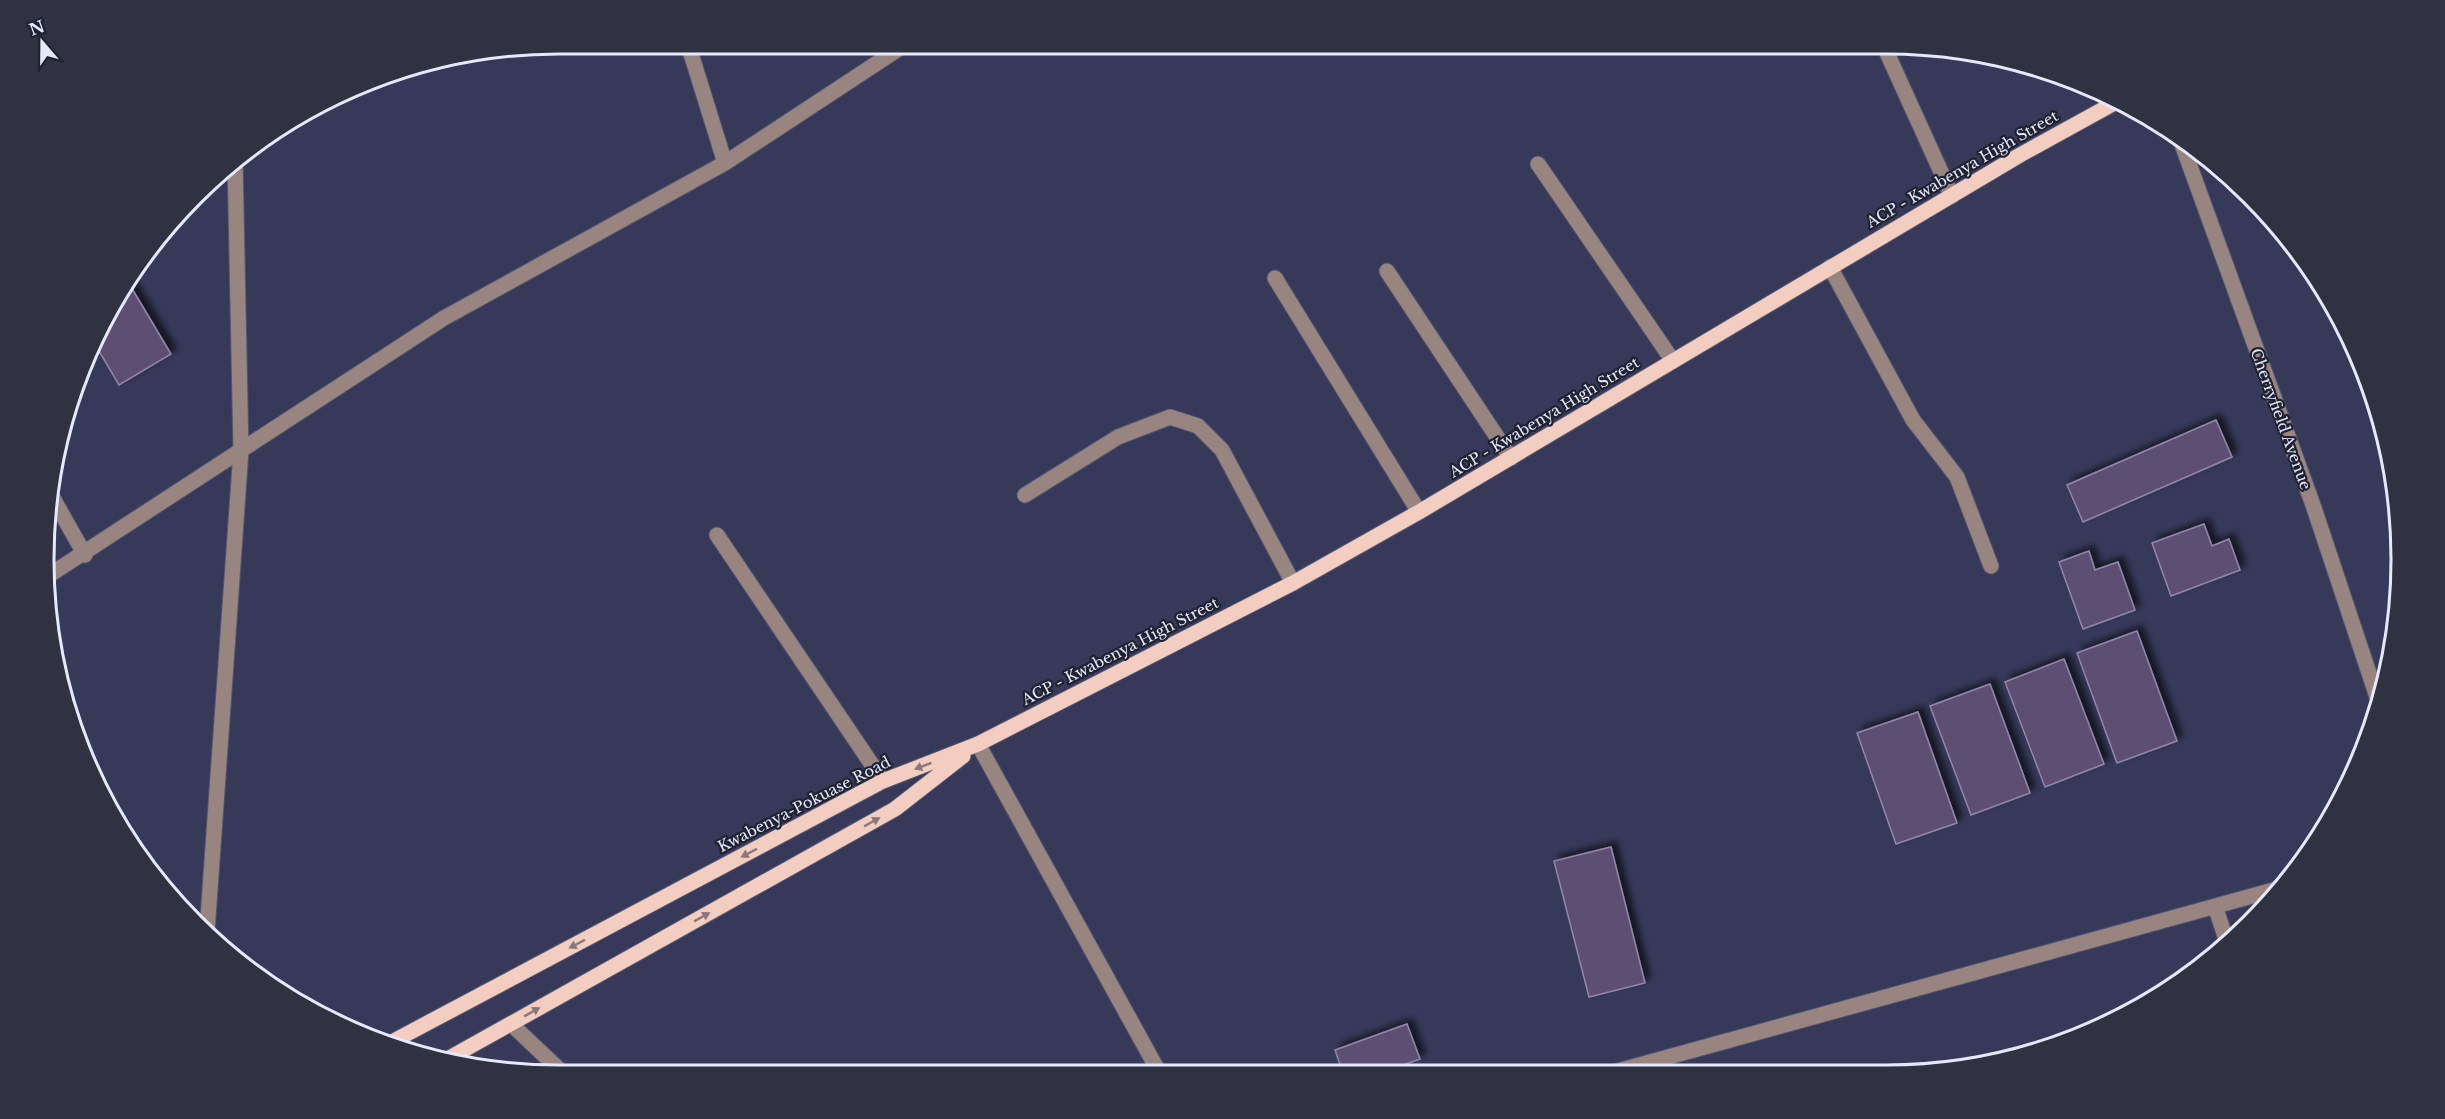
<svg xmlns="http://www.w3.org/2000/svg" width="2445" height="1119" viewBox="0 0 2445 1119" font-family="'Libre Baskerville',serif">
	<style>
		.building { fill: #5b5071; stroke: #9287ab; stroke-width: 1.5; filter: url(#shadow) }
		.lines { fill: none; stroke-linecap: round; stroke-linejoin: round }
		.minor-casing { stroke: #535573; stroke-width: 17 }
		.major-casing { stroke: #535573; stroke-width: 17 }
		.minor { stroke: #98857f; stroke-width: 15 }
		.major { stroke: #f3cdc0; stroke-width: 15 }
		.oneway { fill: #8a7878 }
		.labels { text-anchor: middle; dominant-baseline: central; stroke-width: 4.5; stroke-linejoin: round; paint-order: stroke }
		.street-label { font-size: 15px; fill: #e6e9fd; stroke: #212231 }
		.rim { fill: none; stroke: #e6e9fd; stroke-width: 3 }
	</style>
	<defs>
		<filter id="shadow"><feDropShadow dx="5.5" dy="-5.5" stdDeviation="3" flood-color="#0009"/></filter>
	</defs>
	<rect width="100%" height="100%" fill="#373959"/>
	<path class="building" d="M128,282L171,354L119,385L96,346L113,301Z
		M2216,420L2232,457L2083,522L2067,485Z
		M2204,524L2212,546L2229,539L2240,570L2171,596L2152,543Z
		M2089,551L2095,570L2118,562L2135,610L2083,629L2059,562Z
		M2137,631L2177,741L2117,763L2077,653Z
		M2064,659L2104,764L2045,787L2005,682Z
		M1990,684L2030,793L1971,815L1930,706Z
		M1918,712L1957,823L1896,844L1857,733Z
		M1611,847L1645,983L1589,997L1554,861Z
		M1407,1024L1420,1059L1381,1073H1343L1335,1050Z"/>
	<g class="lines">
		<g class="minor-casing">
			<path id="minor" d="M688,44L725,163
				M1883,44L1952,196
				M2179,136L2313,505L2379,703
				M1538,164L1673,361
				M1830,267L1913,420L1957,477L1991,566
				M1387,271L1511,458
				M1275,278L1419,512
				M50,493L85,555
				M1025,495L1118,437L1170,417L1198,426L1222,450L1293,583
				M717,535L883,781
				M45,578L444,318L725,163L906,44
				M978,744L1160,1074
				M2215,906L2227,942
				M207,932L241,451L235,160
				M511,1024L565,1075
				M1614,1072L2281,888"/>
		</g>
		<g class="major-casing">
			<path id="major" d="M388,1044L883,781L978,744L1293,583L1419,512L2020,155L2118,101
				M444,1061L895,809L963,756"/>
		</g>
		<use href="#minor" class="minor"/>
		<use href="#major" class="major"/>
	</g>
	<defs><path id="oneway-solid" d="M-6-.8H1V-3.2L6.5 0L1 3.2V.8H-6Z" transform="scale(1.5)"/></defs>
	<g class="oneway">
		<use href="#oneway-solid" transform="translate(923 766) rotate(159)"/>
		<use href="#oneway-solid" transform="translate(872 822) rotate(-29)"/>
		<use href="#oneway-solid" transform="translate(749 853) rotate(152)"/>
		<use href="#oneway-solid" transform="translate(702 917) rotate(-29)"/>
		<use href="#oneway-solid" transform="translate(577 944) rotate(152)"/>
		<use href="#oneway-solid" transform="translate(532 1012) rotate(-29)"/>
	</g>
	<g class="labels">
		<g class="street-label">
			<text transform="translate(1962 169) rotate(-30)">ACP - Kwabenya High Street</text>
			<text transform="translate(1544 417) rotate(-31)">ACP - Kwabenya High Street</text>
			<text transform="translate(2281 419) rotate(70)">Cherryfield Avenue</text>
			<text transform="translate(1120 651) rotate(-27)">ACP - Kwabenya High Street</text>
			<text transform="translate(804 804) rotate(-27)">Kwabenya-Pokuase Road</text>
		</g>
	</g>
	<path d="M0 0H2445V1119H0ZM559 54H1886A505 505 0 0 1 2391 559V560A505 505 0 0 1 1886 1065H559A505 505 0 0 1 54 560V559A505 505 0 0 1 559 54Z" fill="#313241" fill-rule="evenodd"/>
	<path class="rim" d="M559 54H1886A505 505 0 0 1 2391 559V560A505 505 0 0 1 1886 1065H559A505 505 0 0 1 54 560V559A505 505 0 0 1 559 54Z"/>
	<g transform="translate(42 42) rotate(340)" stroke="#212231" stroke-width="4.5" paint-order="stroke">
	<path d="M0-4.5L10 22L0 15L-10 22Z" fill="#e6e9fd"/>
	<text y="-9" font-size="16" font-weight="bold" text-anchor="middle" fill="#e6e9fd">N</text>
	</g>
</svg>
